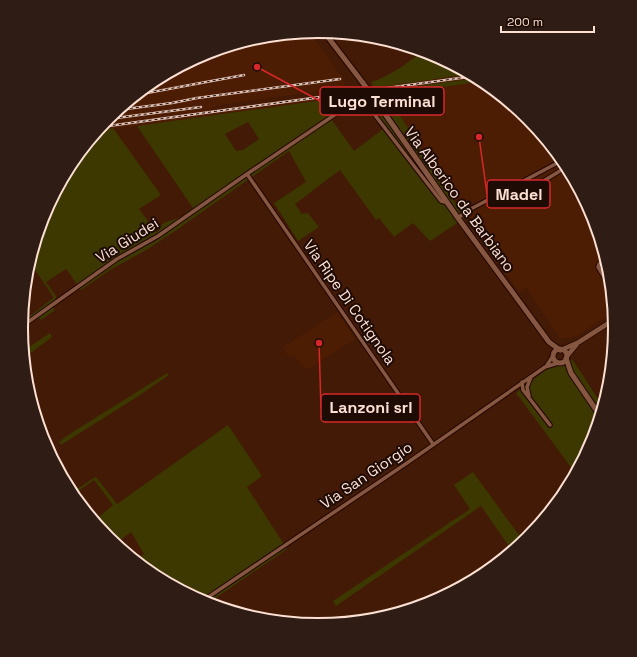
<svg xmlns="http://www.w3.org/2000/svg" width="637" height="657" viewBox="0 0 637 657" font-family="'Space Grotesk',sans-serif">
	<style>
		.built { fill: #4d1d03 }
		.green { fill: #3c3800; fill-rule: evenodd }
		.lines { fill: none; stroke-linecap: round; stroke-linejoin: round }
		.minor-casing { stroke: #230600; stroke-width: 5.5 }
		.tertiary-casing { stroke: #230600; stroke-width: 6 }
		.secondary-casing { stroke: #230600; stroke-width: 7 }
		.minor { stroke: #855640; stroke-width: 3.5 }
		.tertiary { stroke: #855640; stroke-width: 4.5 }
		.secondary { stroke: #855640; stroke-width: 5 }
		.rail-casing { stroke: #e0c2b4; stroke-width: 2.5 }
		.rail { stroke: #1d0b04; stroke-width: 1; stroke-dasharray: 3; stroke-linecap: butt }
		.secondary-bridge-casing { stroke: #230600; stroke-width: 7; stroke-linecap: butt }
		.secondary-bridge { stroke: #855640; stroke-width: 5 }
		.labels { text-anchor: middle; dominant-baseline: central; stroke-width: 4; stroke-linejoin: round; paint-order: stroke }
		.street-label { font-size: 15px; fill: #fce0d3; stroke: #1d0b04 }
		.rim { fill: none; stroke: #fce0d3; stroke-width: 2 }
		.leader { fill: none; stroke: #d62828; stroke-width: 1.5 }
		.callout-dot { fill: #d62828; stroke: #1d0b04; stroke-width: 1.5 }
		.callout { fill: #1d0b04; stroke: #d62828; stroke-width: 1.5 }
		.callout-label { font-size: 16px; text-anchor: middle; font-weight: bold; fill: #fce0d3 }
	</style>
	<rect width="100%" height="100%" fill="#431a05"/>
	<path class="built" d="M309,32L345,81L343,88L220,105L207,110L338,93L361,87L366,94L137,126L99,130L108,118L153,81L205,54L261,37Z
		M470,74L478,78L379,91L373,93L370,89Z
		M484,81L529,118L566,163L593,215L610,271L614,312L576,336L560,339L526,287L519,292L468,222L387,95Z
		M337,312L355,339L310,368L305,369L294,355L289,358L283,347Z"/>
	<path class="green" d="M423,51L433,54L470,74L374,88L371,82C391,76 407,63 423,51Z
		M478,78L484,81L387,95L465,218L430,241L413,223L394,237L379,218L376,220L340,170L295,204L302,214L308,213L319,227L298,241L274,203L306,182L289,151L175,231L148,249L110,270L81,290L66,269L46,282L56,296V300L51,304L55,310L41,320L38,317L21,330L22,322L53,298L52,295L29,261C37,235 43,200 66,183L63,178L71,163L99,130L113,128L161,195L139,209L157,233L163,223L179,218L193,208L137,126L366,94L379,91ZM358,101L383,129L354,151L332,120ZM248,122L259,139L243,150L236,151L225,134Z
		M50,333L52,337L24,358L23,351Z
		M572,359L604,408L593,443L582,463L573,470L516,393L548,368L555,366H560Z
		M167,373L169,375L137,397L61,445L59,442L68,435Z
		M228,425L262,476L247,487L287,549L207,604L153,576L135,561L144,554L131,532L115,544L108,539L94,521L113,505L94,480L73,495L75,498L69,490L71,493L95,477L97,478L117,504Z
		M473,472L524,542L513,552L481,506L336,606L333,601L470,509L454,485Z"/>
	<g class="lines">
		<g class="minor-casing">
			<path id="minor" d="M247,174L433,444
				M495,196L507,198L526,187L537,185L568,166
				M458,218L467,211L563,160
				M607,259L599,264L598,267L612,290
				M21,327L117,259L158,236L247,174L358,99H361L364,101L441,201L448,203
				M547,365L553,356
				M522,382L523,390L550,425
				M529,396L527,387L531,377
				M201,602L407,463L545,367L558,363"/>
		</g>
		<g class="tertiary-casing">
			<path id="tertiary" d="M561,350L579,342L615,319
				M567,356L577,344"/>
		</g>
		<g class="secondary-casing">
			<path id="secondary" d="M324,32L363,83
				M371,94L458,218L549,342L560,350
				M553 356a7 7 0 1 1 14 0a7 7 0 1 1-14 0Z
				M566,358L571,373L601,417"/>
		</g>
		<use href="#minor" class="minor"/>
		<use href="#tertiary" class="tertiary"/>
		<use href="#secondary" class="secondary"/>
		<g class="rail-casing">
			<path id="rail" d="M203,55L229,48
				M136,95L244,75
				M118,110L172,103L197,98L340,79
				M108,119L201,107
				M101,127L475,76"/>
		</g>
		<use href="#rail" class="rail"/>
		<g class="secondary-bridge-casing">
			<path id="secondary-bridge" d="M363,83L371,94"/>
		</g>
		<use href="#secondary-bridge" class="secondary-bridge"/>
	</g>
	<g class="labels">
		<g class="street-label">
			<text transform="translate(460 199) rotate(54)">Via Alberico da Barbiano</text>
			<text transform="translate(127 240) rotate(-32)">Via Giudei</text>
			<text transform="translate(350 302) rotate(55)">Via Ripe Di Cotignola</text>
			<text transform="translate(366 475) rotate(-34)">Via San Giorgio</text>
		</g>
	</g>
	<path d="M0 0H637V657H0ZM28 328a290 290 0 1 1 580 0a290 290 0 1 1-580 0Z" fill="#2f1c15" fill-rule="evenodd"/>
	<path class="rim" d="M28 328a290 290 0 1 1 580 0a290 290 0 1 1-580 0Z"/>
	<path class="leader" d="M257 67L320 101M479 137L487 194M319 343L321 408"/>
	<g class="callout-dot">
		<circle cx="257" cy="67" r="4"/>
		<circle cx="479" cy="137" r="4"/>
		<circle cx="319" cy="343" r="4"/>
	</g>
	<g class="callout">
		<rect x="320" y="87" width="124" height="28" rx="4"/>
		<rect x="487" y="180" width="63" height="28" rx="4"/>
		<rect x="321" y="394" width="99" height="28" rx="4"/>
	</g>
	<g class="callout-label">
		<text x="382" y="107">Lugo Terminal</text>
		<text x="519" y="200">Madel</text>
		<text x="371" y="413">Lanzoni srl</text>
	</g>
	<path d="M501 26v6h93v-6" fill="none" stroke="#fce0d3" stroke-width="2"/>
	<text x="507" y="26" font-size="12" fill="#fce0d3" stroke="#1d0b04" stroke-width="3" paint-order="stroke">200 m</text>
</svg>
